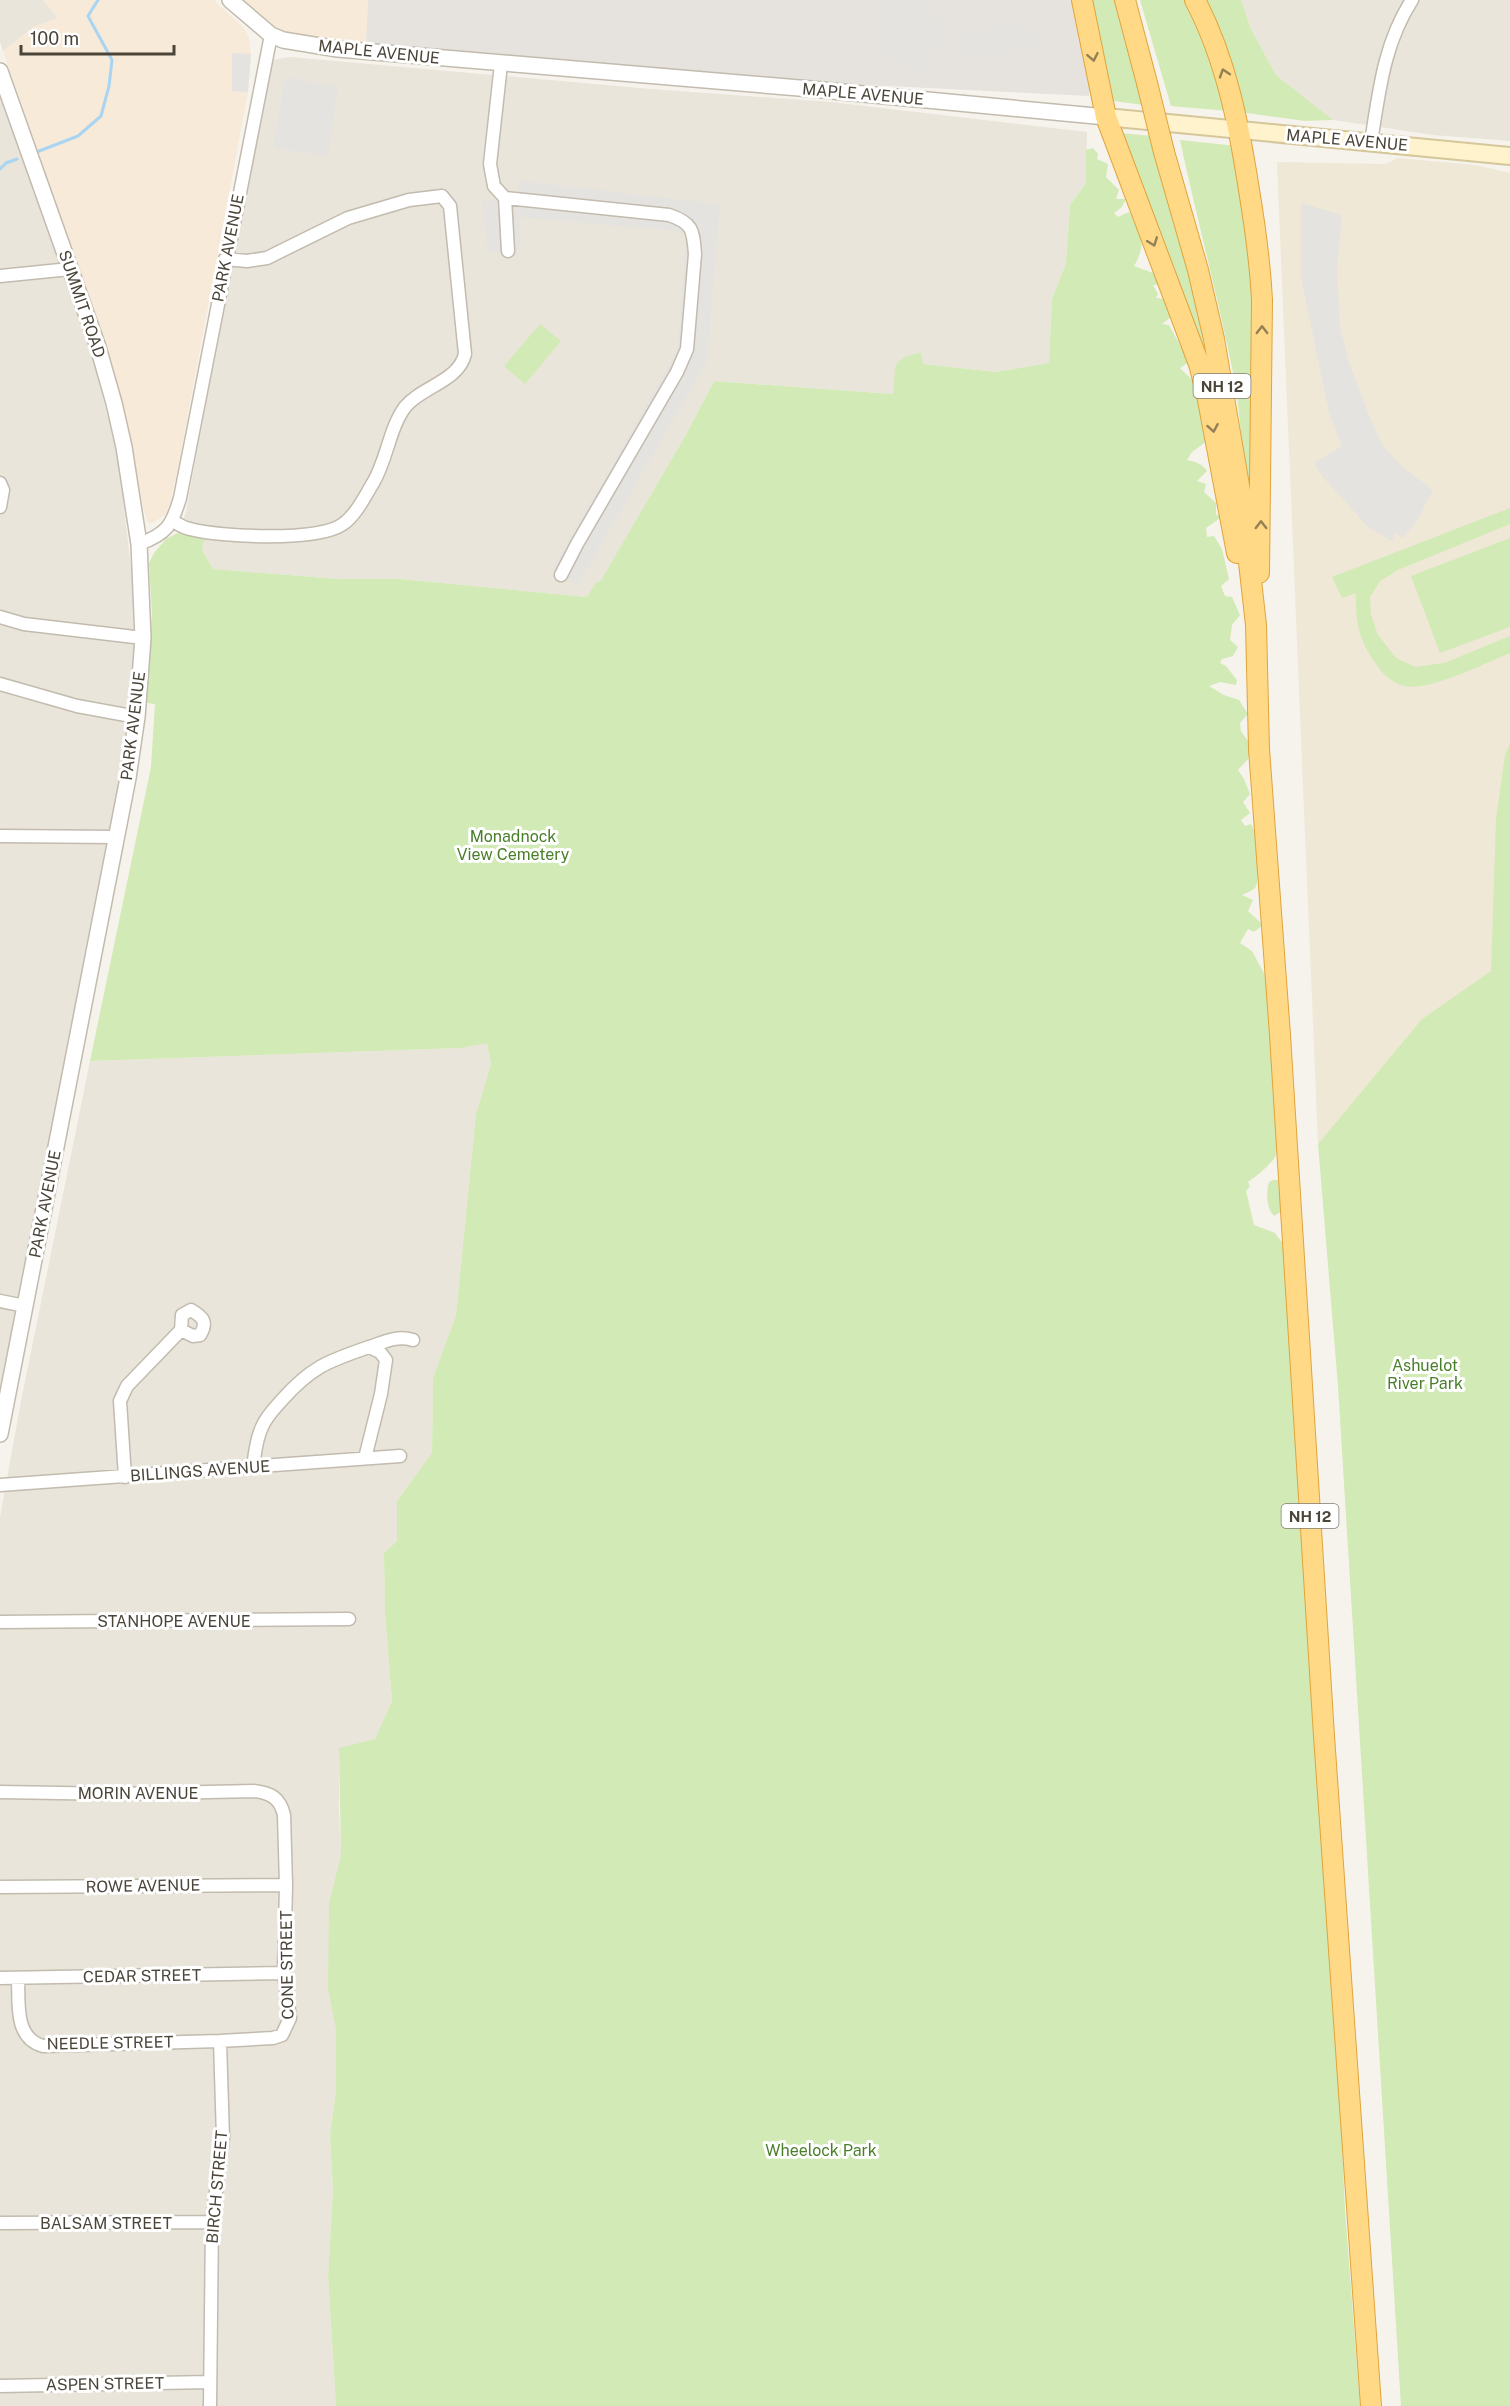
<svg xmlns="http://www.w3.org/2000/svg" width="1510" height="2406" viewBox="0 0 1510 2406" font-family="'Public Sans',sans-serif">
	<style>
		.residential { fill: #eae5da }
		.commercial { fill: #f7ead8 }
		.industrial { fill: #e6e2dd }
		.education { fill: #efe8d6 }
		.green { fill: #d2eab5 }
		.parking { fill: #e5e3e0 }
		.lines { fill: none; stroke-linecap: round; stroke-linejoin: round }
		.stream { stroke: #a9d4f2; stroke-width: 3 }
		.minor-casing { stroke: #c2bbae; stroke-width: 15 }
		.tertiary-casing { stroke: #c2bbae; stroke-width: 18 }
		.secondary-casing { stroke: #d6c79b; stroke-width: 20 }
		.trunk-casing { stroke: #e0a43c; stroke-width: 22 }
		.minor { stroke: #fff; stroke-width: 12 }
		.tertiary { stroke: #fff; stroke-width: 15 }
		.secondary { stroke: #fff3cd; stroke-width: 16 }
		.trunk { stroke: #ffd985; stroke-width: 20 }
		.trunk-bridge-casing { stroke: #e0a43c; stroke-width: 22; stroke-linecap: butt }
		.trunk-bridge { stroke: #ffd985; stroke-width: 20 }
		.oneway { stroke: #938057 }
		.labels { text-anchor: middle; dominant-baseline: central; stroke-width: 6; stroke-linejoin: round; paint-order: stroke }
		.shield { fill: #fff; stroke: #817c74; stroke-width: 1.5 }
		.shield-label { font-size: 15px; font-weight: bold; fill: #4b4439 }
		.street-label { font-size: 16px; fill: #4b4439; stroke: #fff }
		.park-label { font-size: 16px; fill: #4a7f2a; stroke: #fff }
	</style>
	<rect width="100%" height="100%" fill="#f6f3ec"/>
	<path class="residential" d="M0,0H43L58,18L35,26L3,51L0,42Z
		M1241,0H1510V141L1433,135L1333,120L1276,75L1251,29Z
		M290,57L651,89L831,102L1087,132L1086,183L1070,205L1066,263L1052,299L1049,363L996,372L923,364L921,352L894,394L714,381L687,433L600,583L596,582L587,597L400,579H338L213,569L202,550L205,537L178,533L186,512L228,279L242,217L254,138L271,60Z
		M0,90L89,341L119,462L133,587L134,679L110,846L73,1019L0,1401Z
		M487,1042L491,1064L476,1114L456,1315L433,1378L432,1453L397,1501V1541L384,1553L385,1613L392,1701L375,1739L339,1749V1813L343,1890L336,2090L330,2135L333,2191L328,2275L336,2406H0V1517L21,1401L90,1061L461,1048Z"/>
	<path class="commercial" d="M43,0H214L243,27L249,37L251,54L248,92L177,472L169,506L166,514L153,523H148L144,511L127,421L100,331L3,51L35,26L58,18Z
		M238,0H368L366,45L314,41L284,33L263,21Z"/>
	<path class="industrial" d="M368,0H1071L1090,87L1089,96L847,84L366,45Z"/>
	<path class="education" d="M1397,158L1476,165L1510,173V1014L1421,1020L1318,1144L1277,162L1386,164Z"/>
	<path class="green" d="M1085,0H1118L1144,105L1106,100Z
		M1140,0H1188L1195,16L1228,111L1171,106Z
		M1199,0H1241L1251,29L1276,75L1333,120L1305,121L1240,112Z
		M1119,133L1153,136L1189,269L1215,402Z
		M1180,140L1237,146L1251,263L1254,371L1252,490C1240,454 1241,414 1234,377C1218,298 1197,219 1180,140Z
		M1093,148L1098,154L1097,159L1108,164L1106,177L1119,190L1116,199H1126L1122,207L1114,213L1118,217L1129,212C1143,229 1146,246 1134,266L1161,276V284L1153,285L1158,294L1156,298L1164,299L1172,309L1170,318L1162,324L1169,325L1189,362L1180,368L1194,382L1211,438L1192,452L1187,460C1195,462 1202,463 1207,471L1197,481L1206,484L1204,492L1216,503V515L1223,516L1206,528L1207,537L1214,536L1222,549L1229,579L1221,586L1225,596L1232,597L1240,615L1232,625L1230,640L1238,647L1233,656L1222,659L1220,663L1226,666L1237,680L1236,685L1220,682L1209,686L1224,695L1239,700L1248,714L1240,723L1241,731L1252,747L1248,759L1238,770L1244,779L1250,794L1243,802L1250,813L1241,820L1245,826L1251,824L1260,843C1256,855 1260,883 1255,888C1252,891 1246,893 1242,895L1253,900L1248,911L1263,925L1254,932L1248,929L1240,943L1252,951L1267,979L1278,1141C1277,1146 1277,1153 1275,1157C1271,1164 1255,1178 1248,1182L1250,1186L1246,1191L1254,1225L1275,1233L1284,1245L1337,2037L1345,2210L1360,2406H336L328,2275L333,2191L330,2135L336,2090V2029L328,1988L329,1903L341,1856L339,1748L375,1739L392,1701L385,1613L384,1553L397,1541V1501L432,1453L433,1378L456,1315L476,1114L491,1064L487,1043L461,1048L90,1061L151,767L155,704L147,703L152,613L149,563L154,553L166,539L178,533L205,537L202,550L213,569L338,579H400L587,597L596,582H600L687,433L714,381L893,394C897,365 888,361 921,352L923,364L996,372L1049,363L1052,299L1066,263L1070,205L1086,183V150Z
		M540,324L561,341L525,384L504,366Z
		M1510,508V524L1398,570L1380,581L1370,597L1371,615L1378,635L1396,658L1415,667L1444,663L1510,636V653C1486,663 1428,692 1404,686C1388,682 1378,668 1370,655C1358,635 1355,616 1356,593L1342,598L1332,577Z
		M1510,538V627L1440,653L1411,576Z
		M1510,744V2406H1401L1338,1386L1318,1144L1421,1020L1491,971L1496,820L1505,755Z
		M1273,1180H1278L1282,1211L1274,1216C1266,1208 1266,1192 1269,1182Z"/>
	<path class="parking" d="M880,0H935L938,49H932L929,70L892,64L893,55L883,56Z
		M1028,20L1033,38L1031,39L1033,48L963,60L958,33Z
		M232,53L251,54L248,92L232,91Z
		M285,77L338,87L328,156L273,148Z
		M519,181L720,204L707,361L578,585L553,568L677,351L687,232L520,217V250L488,253L482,201L498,200L506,192L517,196Z
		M1301,203L1342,215L1337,270L1340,327L1349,362L1369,416L1383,446L1405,469L1433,490L1417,521L1403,538L1394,532L1393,542L1368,527L1323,477L1314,463L1342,446L1329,413L1301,277Z"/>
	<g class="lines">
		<path class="stream" d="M34,153L78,136L101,116L109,86L112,60L88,16L98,0
			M0,169L6,163L17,159"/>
		<g class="minor-casing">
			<path id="minor" d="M501,64L490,164L494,186L505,198L508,251
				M1371,142C1379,92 1384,43 1412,0
				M505,198L669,215C693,223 693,230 695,254L687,349L677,372L577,544L561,575
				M0,276L70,269
				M0,483L3,490L0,507
				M173,521C178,524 184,528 190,529C220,537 318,542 343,524C356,515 365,496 373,483C387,460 389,429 405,407C421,387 459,381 465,354L450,206L442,196L409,200L348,218L267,258L247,261L225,259
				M139,544C167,534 172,525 180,498L271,35
				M0,617L24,624L143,638
				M0,684L77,706L137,717
				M0,836L117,837
				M0,1301L25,1306
				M191,1310C203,1317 208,1322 200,1335L193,1336L181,1330L182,1315Z
				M365,1458L381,1394L386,1360L380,1352L369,1347
				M253,1467C255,1453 256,1439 262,1427C266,1417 274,1409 281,1401C311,1367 328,1361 369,1347C385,1342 396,1335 413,1340
				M125,1477L120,1401L127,1386L181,1330
				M0,1485L400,1456
				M0,1622L349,1619
				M0,1792L119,1794L254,1791C271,1793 280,1798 284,1815L286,1885L284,1973L290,2018L282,2035L273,2038L220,2041L43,2046C14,2038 19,2003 18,1978
				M0,1887L286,1885
				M0,1978L284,1973
				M0,2223L212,2222
				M0,2386L210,2382
				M210,2406L212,2222L223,2138L220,2041"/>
		</g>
		<g class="tertiary-casing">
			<path id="tertiary" d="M230,0L271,35L283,40L338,49L811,89L1106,117
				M0,71L98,347L114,403L124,447L139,544L143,638L137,717L128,778L0,1434"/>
		</g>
		<g class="secondary-casing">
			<path id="secondary" d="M1106,117L1510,156"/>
		</g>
		<g class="trunk-casing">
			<path id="trunk" d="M1082,0L1106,117L1199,364L1207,395L1237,553
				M1125,0L1147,83
				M1195,0C1226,59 1239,125 1249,190C1255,226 1260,262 1262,300L1259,573
				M1164,152L1198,270L1214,339L1243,509L1256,625L1259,749L1280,1035L1324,1736L1371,2406"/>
		</g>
		<use href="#minor" class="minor"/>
		<use href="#tertiary" class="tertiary"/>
		<use href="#secondary" class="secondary"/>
		<use href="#trunk" class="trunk"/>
		<g class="trunk-bridge-casing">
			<path id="trunk-bridge" d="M1147,83L1164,152"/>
		</g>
		<use href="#trunk-bridge" class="trunk-bridge"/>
	</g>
	<defs><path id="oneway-chevron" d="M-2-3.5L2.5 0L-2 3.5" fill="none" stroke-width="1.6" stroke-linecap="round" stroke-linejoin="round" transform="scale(1.5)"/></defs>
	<g class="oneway">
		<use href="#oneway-chevron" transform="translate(1093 57) rotate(79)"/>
		<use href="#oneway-chevron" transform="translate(1224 73) rotate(-108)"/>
		<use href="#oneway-chevron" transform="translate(1153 242) rotate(69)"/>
		<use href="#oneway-chevron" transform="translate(1262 330) rotate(-90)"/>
		<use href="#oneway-chevron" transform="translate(1213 428) rotate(80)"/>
		<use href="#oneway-chevron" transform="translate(1261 525) rotate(-90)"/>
	</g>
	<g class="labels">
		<g class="shield">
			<rect x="1193.5" y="374" width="57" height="24" rx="4.5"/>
			<rect x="1281.5" y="1504" width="57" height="24" rx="4.5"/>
		</g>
		<g class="shield-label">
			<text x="1222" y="386">NH 12</text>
			<text x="1310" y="1516">NH 12</text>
		</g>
		<g class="street-label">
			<text transform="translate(379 52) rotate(6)">MAPLE AVENUE</text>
			<text transform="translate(863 94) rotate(5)">MAPLE AVENUE</text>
			<text transform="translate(1347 140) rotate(5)">MAPLE AVENUE</text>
			<text transform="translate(228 248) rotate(-79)">PARK AVENUE</text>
			<text transform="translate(82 304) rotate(71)">SUMMIT ROAD</text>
			<text transform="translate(133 726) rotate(-83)">PARK AVENUE</text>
			<text transform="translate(45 1204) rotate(-79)">PARK AVENUE</text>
			<text transform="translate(200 1471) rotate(-4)">BILLINGS AVENUE</text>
			<text x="174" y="1621">STANHOPE AVENUE</text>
			<text x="138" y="1793">MORIN AVENUE</text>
			<text transform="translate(143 1886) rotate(-1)">ROWE AVENUE</text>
			<text transform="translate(287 1965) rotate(-91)">CONE STREET</text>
			<text transform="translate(142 1976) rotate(-1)">CEDAR STREET</text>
			<text transform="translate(110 2043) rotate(-1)">NEEDLE STREET</text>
			<text transform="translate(217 2187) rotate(-85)">BIRCH STREET</text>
			<text x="106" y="2223">BALSAM STREET</text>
			<text transform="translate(105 2384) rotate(-1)">ASPEN STREET</text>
		</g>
		<g class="park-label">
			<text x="513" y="836">Monadnock<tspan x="513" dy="18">View Cemetery</tspan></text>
			<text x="1425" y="1365">Ashuelot<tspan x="1425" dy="18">River Park</tspan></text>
			<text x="821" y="2150">Wheelock Park</text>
		</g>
	</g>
	<path d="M21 45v9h153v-9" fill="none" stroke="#4b4439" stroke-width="3"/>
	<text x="30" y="45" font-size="18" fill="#4b4439" stroke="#ffffff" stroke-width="4.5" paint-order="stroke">100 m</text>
</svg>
